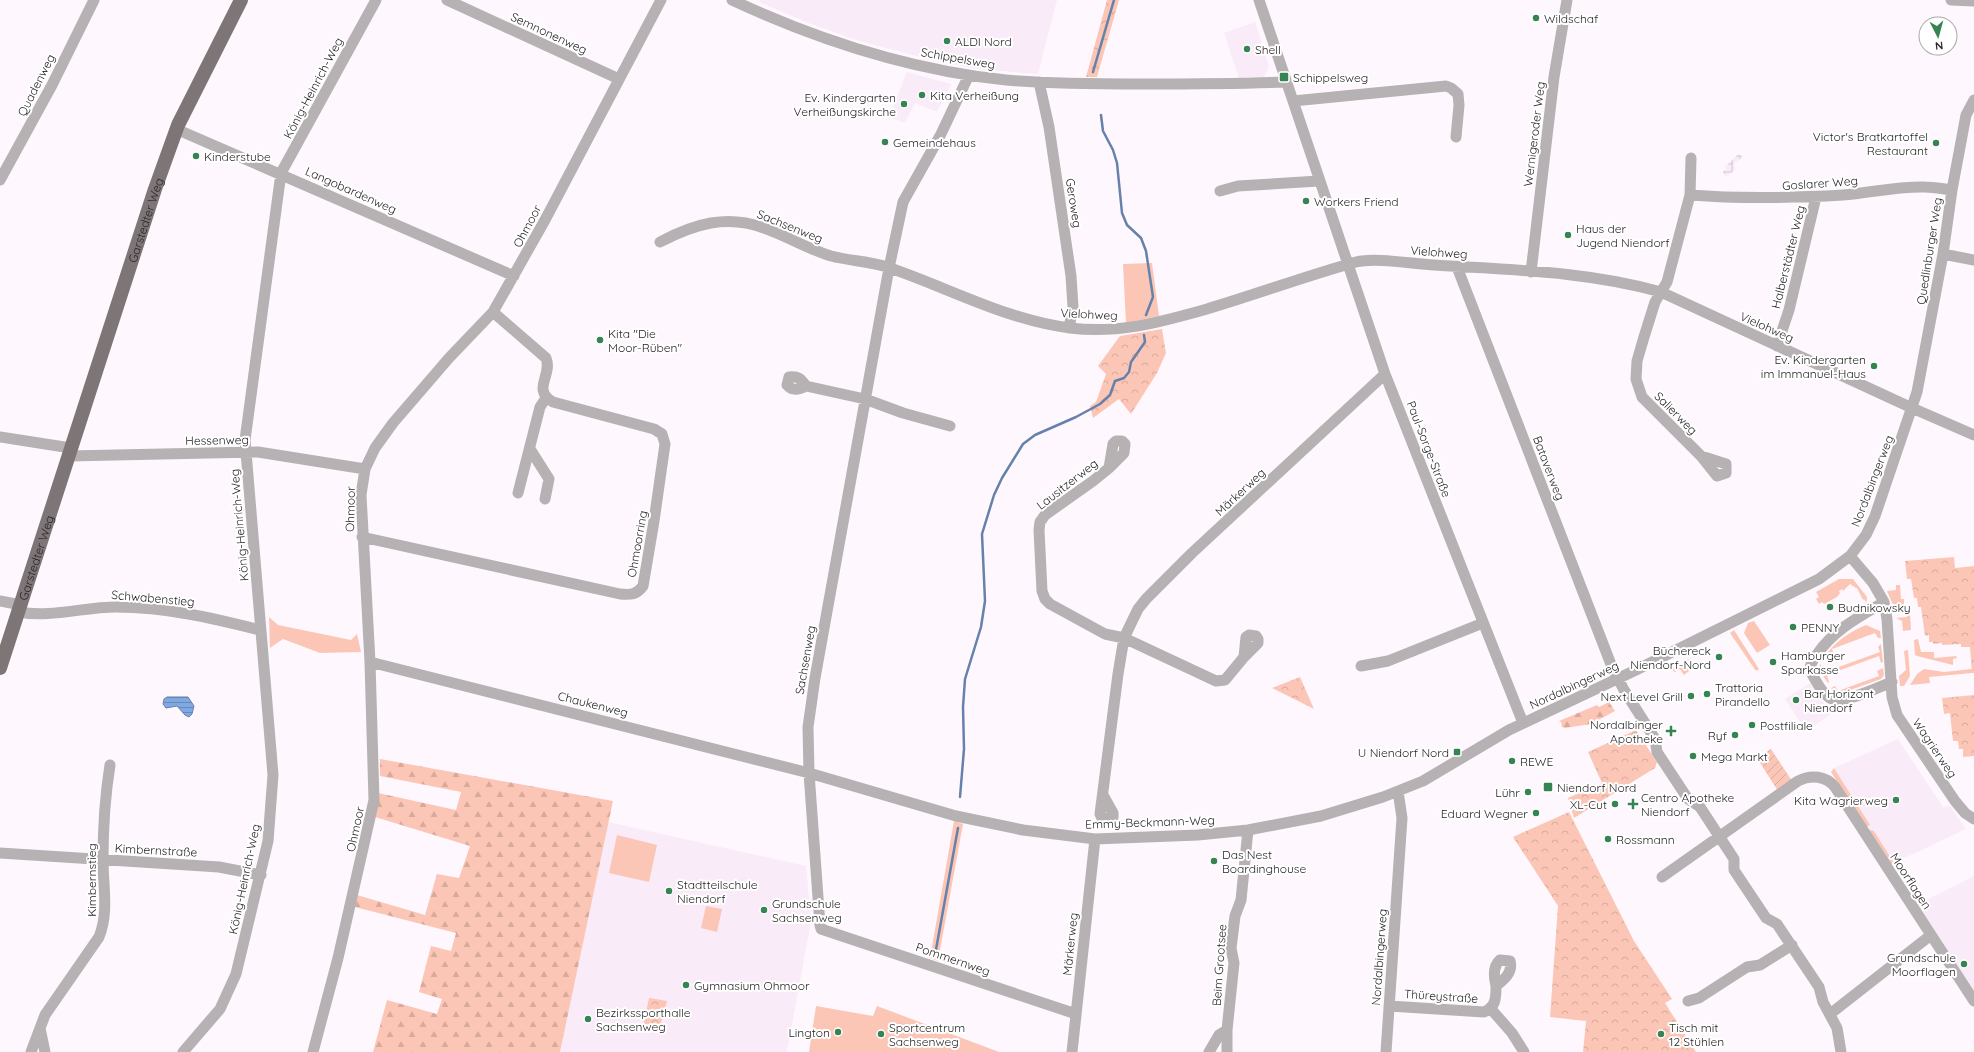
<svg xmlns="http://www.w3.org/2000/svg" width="1974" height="1052" viewBox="0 0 1974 1052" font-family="Quicksand,sans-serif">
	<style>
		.built { fill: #f9ebf8 }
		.industrial { fill: url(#industrial-grid) }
		.grass { fill: #fcc6b6 }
		.forest { fill: url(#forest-firs) }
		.park { fill: url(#park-crowns) }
		.garden { fill: url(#garden-furrows) }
		.water { fill: url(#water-rules); stroke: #6681aa }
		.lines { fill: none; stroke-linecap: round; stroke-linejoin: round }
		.stream { stroke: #6681aa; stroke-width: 2.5 }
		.minor { stroke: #b6b1b2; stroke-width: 11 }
		.major { stroke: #7e7577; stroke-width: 14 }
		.poi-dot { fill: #368453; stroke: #fff; stroke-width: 1.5 }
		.labels { text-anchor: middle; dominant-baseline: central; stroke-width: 4; stroke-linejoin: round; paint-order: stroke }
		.poi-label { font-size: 12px; fill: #282527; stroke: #fff; text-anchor: start }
		.street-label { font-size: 12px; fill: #282527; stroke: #fff }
	</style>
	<defs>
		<pattern id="industrial-grid" width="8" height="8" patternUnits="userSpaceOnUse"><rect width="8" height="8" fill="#f9ebf8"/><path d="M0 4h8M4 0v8" fill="none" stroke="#d5c9d5"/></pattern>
		<pattern id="forest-firs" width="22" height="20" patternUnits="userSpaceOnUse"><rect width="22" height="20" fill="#fcc6b6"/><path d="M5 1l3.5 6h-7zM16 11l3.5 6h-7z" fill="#d8aa9c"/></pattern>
		<pattern id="park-crowns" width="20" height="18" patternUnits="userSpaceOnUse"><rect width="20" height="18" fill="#fcc6b6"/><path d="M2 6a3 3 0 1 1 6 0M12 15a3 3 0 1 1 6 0" fill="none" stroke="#d8aa9c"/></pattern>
		<pattern id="garden-furrows" width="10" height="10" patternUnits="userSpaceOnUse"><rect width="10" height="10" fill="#fcc6b6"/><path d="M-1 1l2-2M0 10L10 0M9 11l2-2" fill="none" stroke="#d8aa9c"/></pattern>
		<pattern id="water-rules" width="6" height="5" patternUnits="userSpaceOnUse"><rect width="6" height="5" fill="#80a8e2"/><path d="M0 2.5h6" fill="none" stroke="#6989b7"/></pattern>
	</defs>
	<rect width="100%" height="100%" fill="#fff7fe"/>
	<path class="built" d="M760,0H1057L1038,74L977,69L932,60L856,40L811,24L759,2Z
		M1255,22L1269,66L1264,77L1239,78L1224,33Z
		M907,72L951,84L937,112L915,103L905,123L889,117Z
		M1810,683L1831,714L1806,731L1785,699Z
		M1898,739L1943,807L1950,806L1966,829L1894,863L1874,831H1870L1867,826L1870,825L1834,768Z
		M608,822L806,866L811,921L787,1052H560Z
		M1974,876V994L1916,905Z"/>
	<path class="industrial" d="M1738,154L1743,157L1733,164L1736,169L1726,177L1723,172L1726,169L1725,167Z"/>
	<path class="grass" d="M1152,263L1159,316L1126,323L1123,264Z
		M1839,579H1853L1867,597L1866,608L1863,610L1866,602L1864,599L1863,600L1857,588H1856L1850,584L1843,591L1842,589L1839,591L1840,593L1837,597L1824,604L1822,602L1819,604L1816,599L1819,597L1816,592Z
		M1896,585H1900L1901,599H1904V607H1899L1898,604L1893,605L1887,591L1896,590Z
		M1907,613H1910L1911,630L1903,631L1902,621L1896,618L1907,617Z
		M269,617L278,625L351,640L357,634L361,652L320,653L283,639L270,648Z
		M1754,621L1770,645L1757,653L1744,633L1748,623Z
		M1866,625L1880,631L1881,638H1878L1875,633L1832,649L1834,654L1825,656C1836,641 1849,632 1866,625Z
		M1734,630L1759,669L1756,671L1730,633Z
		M1918,639L1921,652H1934V658L1956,656L1957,658L1953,659V665L1917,656L1915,655L1914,640Z
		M1881,644L1883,662L1881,663L1879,656L1827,675L1829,682L1828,683L1819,670L1820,664L1825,672L1880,652L1878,647Z
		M1908,650L1910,676L1904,686H1900L1899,676L1906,670L1904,651Z
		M1692,658L1685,664L1689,671L1684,675L1680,669L1675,672L1671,669Z
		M1883,668L1884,675L1881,679L1839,694H1835L1831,688L1835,686L1838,691L1879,676L1877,671Z
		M1924,669L1944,672L1972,669V673L1929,677L1930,683L1910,685L1917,674Z
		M1834,768L1870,825L1866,827L1831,772Z
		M954,821L963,824L938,961L930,958Z
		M1870,830L1874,831L1894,863L1890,865L1868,831Z
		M617,835L657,845L649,882L609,873Z
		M706,906L722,909L717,932L701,928Z
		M816,1006L873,1016L877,1006L999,1052H809Z"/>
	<path class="forest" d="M1609,702L1615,711L1591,724L1565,728L1562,727L1561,722L1559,721L1597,705L1599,707Z
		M380,759L613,801L560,1052H373L387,1000L437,1014L442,999L419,992L431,946L451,951L456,933L355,907L357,895L425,915L437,874L459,878L470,846L375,817L378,793L456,810L461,792L380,776Z"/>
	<path class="park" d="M1107,0H1119L1097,77H1086Z
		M1162,329L1166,353L1157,373L1131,414L1119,399L1093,418L1090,406L1096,402L1106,374L1098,366L1120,336Z
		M1954,557L1955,568L1974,566V673H1972L1970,647H1961V644L1942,645V643L1933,644V642H1929V635L1925,636L1921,607H1918L1917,598H1914L1911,579H1907L1905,561Z
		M1300,677L1314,709L1272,688Z
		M1974,695V756L1963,757V749H1959L1958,741H1953L1950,713L1944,714L1942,698Z
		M1636,730L1657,762L1655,768L1574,818L1568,798L1602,783L1588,752Z
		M1569,812L1634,941L1672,999L1665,1003L1696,1052H1583L1586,1021L1550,1017L1558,906L1513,837Z
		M649,998L667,1001L659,1030L643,1027Z"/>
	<path class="garden" d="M1771,749L1792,781L1778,791L1757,758Z"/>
	<path class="water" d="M167,697H188L194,706L192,714L189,717L185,715L177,706L166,708L163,704L164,699Z"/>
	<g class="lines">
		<path class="stream" d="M1093,72L1114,0
			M1101,115L1103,131L1113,150L1117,163L1122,213L1127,225L1141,238L1146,251L1153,297L1146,315
			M960,797L964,749L963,707L965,679L981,627L985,601L982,534L994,495L1002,478L1023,444L1035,435L1076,417L1100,404L1110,395L1115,381L1124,378L1129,372L1131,362L1145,342L1144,335
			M935,955L958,828"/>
		<path class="minor" d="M447,0L619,79
			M732,0C818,40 911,70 1006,80C1051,84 1096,84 1142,84C1190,84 1238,84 1286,82
			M1259,0L1385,374L1523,723
			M1951,0L1974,1
			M969,75L940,136L903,202L889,268L815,678L808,727L809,773L820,925L821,929L1076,1014
			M1039,82L1049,127L1071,276L1073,307L1069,328
			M1293,101L1446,86L1451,88L1458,94L1459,105L1456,137
			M176,129L514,276
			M1691,158L1690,195L1667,282L1655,302L1644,337L1637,361L1636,379L1642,397L1701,456L1717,476L1726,473V464L1701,456
			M0,180L52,85L94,0
			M1220,191L1238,186L1319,181
			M1690,195C1741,199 1791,198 1843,195C1870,193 1897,186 1925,187C1934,187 1943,189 1952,190
			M660,242C694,224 727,214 764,228C787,236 808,249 831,256C850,261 869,261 887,267C947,287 1006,320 1070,328C1120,334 1160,322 1207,309C1257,294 1306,276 1356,262C1376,257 1413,264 1434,265C1510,270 1587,271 1661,292L1912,408L1974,435
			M1943,254L1974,260
			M1457,267L1612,667L1624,690L1655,739L1657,752L1688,799L1700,807L1734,859V870L1766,918L1777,924L1819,987L1823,1002L1837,1028L1841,1052
			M1531,272L1554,77L1567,0
			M1777,346L1789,310L1816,197
			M806,386C799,389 793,392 787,385L789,377C799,376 801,379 806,386L865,399L903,413L950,426
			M0,437L71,448
			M530,449L549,479L545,499
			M69,456L258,452L365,469
			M1109,468L1124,453L1125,444L1122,441H1116L1113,444L1109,468L1093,481L1045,515L1040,522L1039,530L1042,591L1045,599L1050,604L1105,634L1124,638L1216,681L1225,680L1244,657L1258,643V639L1256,636L1249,635L1246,637L1244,657
			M518,493L540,407L546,398
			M362,537L620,594C631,595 636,595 643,586L654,521L665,444L662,434L654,429L553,402C531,389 553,376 546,358L493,312
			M1850,556L1873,583L1884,602L1887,619L1892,697L1897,715L1955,801L1965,813L1974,819
			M0,601L21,605
			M1884,602C1859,617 1835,629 1818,653C1814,658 1810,663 1810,670C1814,678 1823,696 1832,699C1844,704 1879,687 1892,682
			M19,612C50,618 84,607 116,607C166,607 212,618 260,630
			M370,662L809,773L956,816L1023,830L1095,839L1198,835L1248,830L1321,816L1383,797L1423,781L1509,730L1636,670L1819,579L1850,556L1866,535L1875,516L1917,392L1943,254L1952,190L1966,115L1974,100
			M1361,666L1388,661L1483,623
			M1103,795L1113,813V817L1109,819L1102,818L1100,814L1118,674L1124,638L1138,609L1146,599L1192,553L1385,374
			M0,853L219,867L261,875
			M1662,877L1798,781C1811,774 1826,776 1835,787L1974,1001
			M1500,960L1510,961C1513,972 1505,979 1496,986C1494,978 1493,966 1500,960Z
			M1688,1001L1699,998L1747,967L1760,965L1792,945
			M1389,1006L1484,1012C1496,1007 1496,998 1496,986
			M1491,1009L1512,1033L1524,1052
			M1830,1014L1931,935
			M40,1028L45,1052
			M31,1052L45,1015L99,937C109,913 103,886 103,860C103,829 105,796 110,765
			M183,1052L220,1009L236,974L268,841L273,775L245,440L281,173L376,0
			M313,1052L338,958L374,800L370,662L361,495L365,469L375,448L393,423L449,358L493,312L545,220L661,0
			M1072,1052L1095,839
			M1209,1052L1219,1035L1227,1030
			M1227,1052V1030L1234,963L1231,948L1235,916L1241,900L1248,830
			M1386,1052L1402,818L1398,791"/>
		<path class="major" id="s1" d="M0,668L155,189L178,125L241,0"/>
	</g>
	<g class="poi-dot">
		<circle cx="1536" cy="18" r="4"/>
		<circle cx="947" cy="41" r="4"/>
		<circle cx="1247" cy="49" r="4"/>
		<rect x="1279" y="72" width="10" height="10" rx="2"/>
		<circle cx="922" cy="95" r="4"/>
		<circle cx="904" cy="104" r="4"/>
		<circle cx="885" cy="142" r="4"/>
		<circle cx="1936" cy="143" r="4"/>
		<circle cx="196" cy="156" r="4"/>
		<circle cx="1306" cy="201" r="4"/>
		<circle cx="1568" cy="235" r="4"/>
		<circle cx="600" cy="340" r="4"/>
		<circle cx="1874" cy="366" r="4"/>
		<circle cx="1830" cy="607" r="4"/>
		<circle cx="1793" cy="627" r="4"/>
		<circle cx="1719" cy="657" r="4"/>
		<circle cx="1773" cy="662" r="4"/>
		<circle cx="1707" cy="694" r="4"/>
		<circle cx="1691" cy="696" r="4"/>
		<circle cx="1796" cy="700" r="4"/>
		<circle cx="1752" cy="725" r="4"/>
		<path d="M1669 725h4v4h4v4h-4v4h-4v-4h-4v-4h4z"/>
		<circle cx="1735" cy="735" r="4"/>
		<rect x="1453" y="748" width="8" height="8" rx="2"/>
		<circle cx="1693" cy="756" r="4"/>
		<circle cx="1512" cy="761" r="4"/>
		<rect x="1543" y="782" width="10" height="10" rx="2"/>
		<circle cx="1528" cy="792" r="4"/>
		<circle cx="1896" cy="800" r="4"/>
		<circle cx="1615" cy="804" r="4"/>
		<path d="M1631 798h4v4h4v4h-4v4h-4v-4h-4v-4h4z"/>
		<circle cx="1536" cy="813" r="4"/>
		<circle cx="1608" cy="839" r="4"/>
		<circle cx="1214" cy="861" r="4"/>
		<circle cx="669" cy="891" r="4"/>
		<circle cx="764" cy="910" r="4"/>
		<circle cx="1964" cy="964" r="4"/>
		<circle cx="686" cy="985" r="4"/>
		<circle cx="588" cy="1019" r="4"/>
		<circle cx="838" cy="1032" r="4"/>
		<circle cx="881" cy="1034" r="4"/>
		<circle cx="1661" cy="1034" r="4"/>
	</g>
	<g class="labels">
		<g class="poi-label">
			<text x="1544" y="18">Wildschaf</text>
			<text x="955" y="41">ALDI Nord</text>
			<text x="1255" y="49">Shell</text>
			<text x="1293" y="77">Schippelsweg</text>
			<text x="930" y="95">Kita Verheißung</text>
			<text x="896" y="97" text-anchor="end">Ev. Kindergarten<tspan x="896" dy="14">Verheißungskirche</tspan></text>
			<text x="1928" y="136" text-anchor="end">Victor's Bratkartoffel<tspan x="1928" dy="14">Restaurant</tspan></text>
			<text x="893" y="142">Gemeindehaus</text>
			<text x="204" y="156">Kinderstube</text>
			<text x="1314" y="201">Workers Friend</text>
			<text x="1576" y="228">Haus der<tspan x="1576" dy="14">Jugend Niendorf</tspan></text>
			<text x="608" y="333">Kita "Die<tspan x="608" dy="14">Moor-Rüben"</tspan></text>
			<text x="1866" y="359" text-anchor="end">Ev. Kindergarten<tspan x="1866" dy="14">im Immanuel-Haus</tspan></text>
			<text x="1838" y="607">Budnikowsky</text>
			<text x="1801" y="627">PENNY</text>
			<text x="1711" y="650" text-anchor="end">Büchereck<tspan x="1711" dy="14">Niendorf-Nord</tspan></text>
			<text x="1781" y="655">Hamburger<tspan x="1781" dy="14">Sparkasse</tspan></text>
			<text x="1715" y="687">Trattoria<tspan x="1715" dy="14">Pirandello</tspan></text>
			<text x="1804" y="693">Bar Horizont<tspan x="1804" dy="14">Niendorf</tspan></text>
			<text x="1683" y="696" text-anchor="end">Next Level Grill</text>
			<text x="1663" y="724" text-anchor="end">Nordalbinger<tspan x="1663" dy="14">Apotheke</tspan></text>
			<text x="1760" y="725">Postfiliale</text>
			<text x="1727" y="735" text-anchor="end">Ryf</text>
			<text x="1449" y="752" text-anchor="end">U Niendorf Nord</text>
			<text x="1701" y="756">Mega Markt</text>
			<text x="1520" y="761">REWE</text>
			<text x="1557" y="787">Niendorf Nord</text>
			<text x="1520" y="792" text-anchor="end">Lühr</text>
			<text x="1641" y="797">Centro Apotheke<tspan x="1641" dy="14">Niendorf</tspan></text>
			<text x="1888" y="800" text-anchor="end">Kita Wagrierweg</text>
			<text x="1607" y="804" text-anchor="end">XL-Cut</text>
			<text x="1528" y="813" text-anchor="end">Eduard Wegner</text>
			<text x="1616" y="839">Rossmann</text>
			<text x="1222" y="854">Das Nest<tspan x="1222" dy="14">Boardinghouse</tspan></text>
			<text x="677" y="884">Stadtteilschule<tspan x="677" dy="14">Niendorf</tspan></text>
			<text x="772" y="903">Grundschule<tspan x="772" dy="14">Sachsenweg</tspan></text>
			<text x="1956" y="957" text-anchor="end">Grundschule<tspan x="1956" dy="14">Moorflagen</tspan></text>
			<text x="694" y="985">Gymnasium Ohmoor</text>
			<text x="596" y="1012">Bezirkssporthalle<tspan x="596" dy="14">Sachsenweg</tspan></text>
			<text x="889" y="1027">Sportcentrum<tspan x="889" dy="14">Sachsenweg</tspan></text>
			<text x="1669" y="1027">Tisch mit<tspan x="1669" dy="14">12 Stühlen</tspan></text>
			<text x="830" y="1032" text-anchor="end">Lington</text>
		</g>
		<g class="street-label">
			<text transform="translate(549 33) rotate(25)">Semnonenweg</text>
			<text transform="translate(958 58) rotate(10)">Schippelsweg</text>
			<text transform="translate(36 85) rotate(-63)">Quadenweg</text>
			<text transform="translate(313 88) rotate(-62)">König-Heinrich-Weg</text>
			<text transform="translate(1534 134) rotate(-83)">Wernigeroder Weg</text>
			<text transform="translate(1820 183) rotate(-4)">Goslarer Weg</text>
			<text transform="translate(351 190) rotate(24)">Langobardenweg</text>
			<text transform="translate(1074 203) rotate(81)">Geroweg</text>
			<text stroke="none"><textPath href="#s1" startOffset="471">Garstedter Weg</textPath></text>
			<text transform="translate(527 226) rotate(-62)">Ohmoor</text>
			<text transform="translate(790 226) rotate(22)">Sachsenweg</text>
			<text transform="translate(1929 251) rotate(-81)">Quedlinburger Weg</text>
			<text transform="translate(1439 252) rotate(4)">Vielohweg</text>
			<text transform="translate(1788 257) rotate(-76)">Halberstädter Weg</text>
			<text transform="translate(1089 314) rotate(3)">Vielohweg</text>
			<text transform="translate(1767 327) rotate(24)">Vielohweg</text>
			<text transform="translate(1676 413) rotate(45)">Salierweg</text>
			<text transform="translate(217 440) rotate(-1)">Hessenweg</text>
			<text transform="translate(1429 449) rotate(69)">Paul-Sorge-Straße</text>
			<text transform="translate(1549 468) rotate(69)">Bataverweg</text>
			<text transform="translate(1872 481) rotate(-69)">Nordalbingerweg</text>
			<text transform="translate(1067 484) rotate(-38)">Lausitzerweg</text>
			<text transform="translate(1240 492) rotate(-43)">Märkerweg</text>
			<text transform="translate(350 509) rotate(-89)">Ohmoor</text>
			<text transform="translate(239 525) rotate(-95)">König-Heinrich-Weg</text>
			<text transform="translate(637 544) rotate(-80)">Ohmoorring</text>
			<text stroke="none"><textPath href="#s1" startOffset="116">Garstedter Weg</textPath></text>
			<text transform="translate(153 598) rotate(5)">Schwabenstieg</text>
			<text transform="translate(805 660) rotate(-80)">Sachsenweg</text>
			<text transform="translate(1574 685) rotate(-25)">Nordalbingerweg</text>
			<text transform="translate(593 704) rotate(14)">Chaukenweg</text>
			<text transform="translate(1935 748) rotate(56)">Wagrierweg</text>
			<text transform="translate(1150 822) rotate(-2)">Emmy-Beckmann-Weg</text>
			<text transform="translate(355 829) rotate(-78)">Ohmoor</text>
			<text transform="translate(156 850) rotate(3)">Kimbernstraße</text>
			<text transform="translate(244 879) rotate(-78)">König-Heinrich-Weg</text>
			<text transform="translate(91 880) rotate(-90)">Kimbernstieg</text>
			<text transform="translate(1911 881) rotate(57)">Moorflagen</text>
			<text transform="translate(1070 944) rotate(-84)">Märkerweg</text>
			<text transform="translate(1379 957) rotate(-86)">Nordalbingerweg</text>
			<text transform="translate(953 959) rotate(19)">Pommernweg</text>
			<text transform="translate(1219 965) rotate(-86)">Beim Grootsee</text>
			<text transform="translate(1441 996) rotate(4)">Thüreystraße</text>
		</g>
	</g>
	<g transform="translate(1938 36) rotate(174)"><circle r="19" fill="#ffffff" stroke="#a9a8a9"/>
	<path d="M0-3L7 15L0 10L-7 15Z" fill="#368453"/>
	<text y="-6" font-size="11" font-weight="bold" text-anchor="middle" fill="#282527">N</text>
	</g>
</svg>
